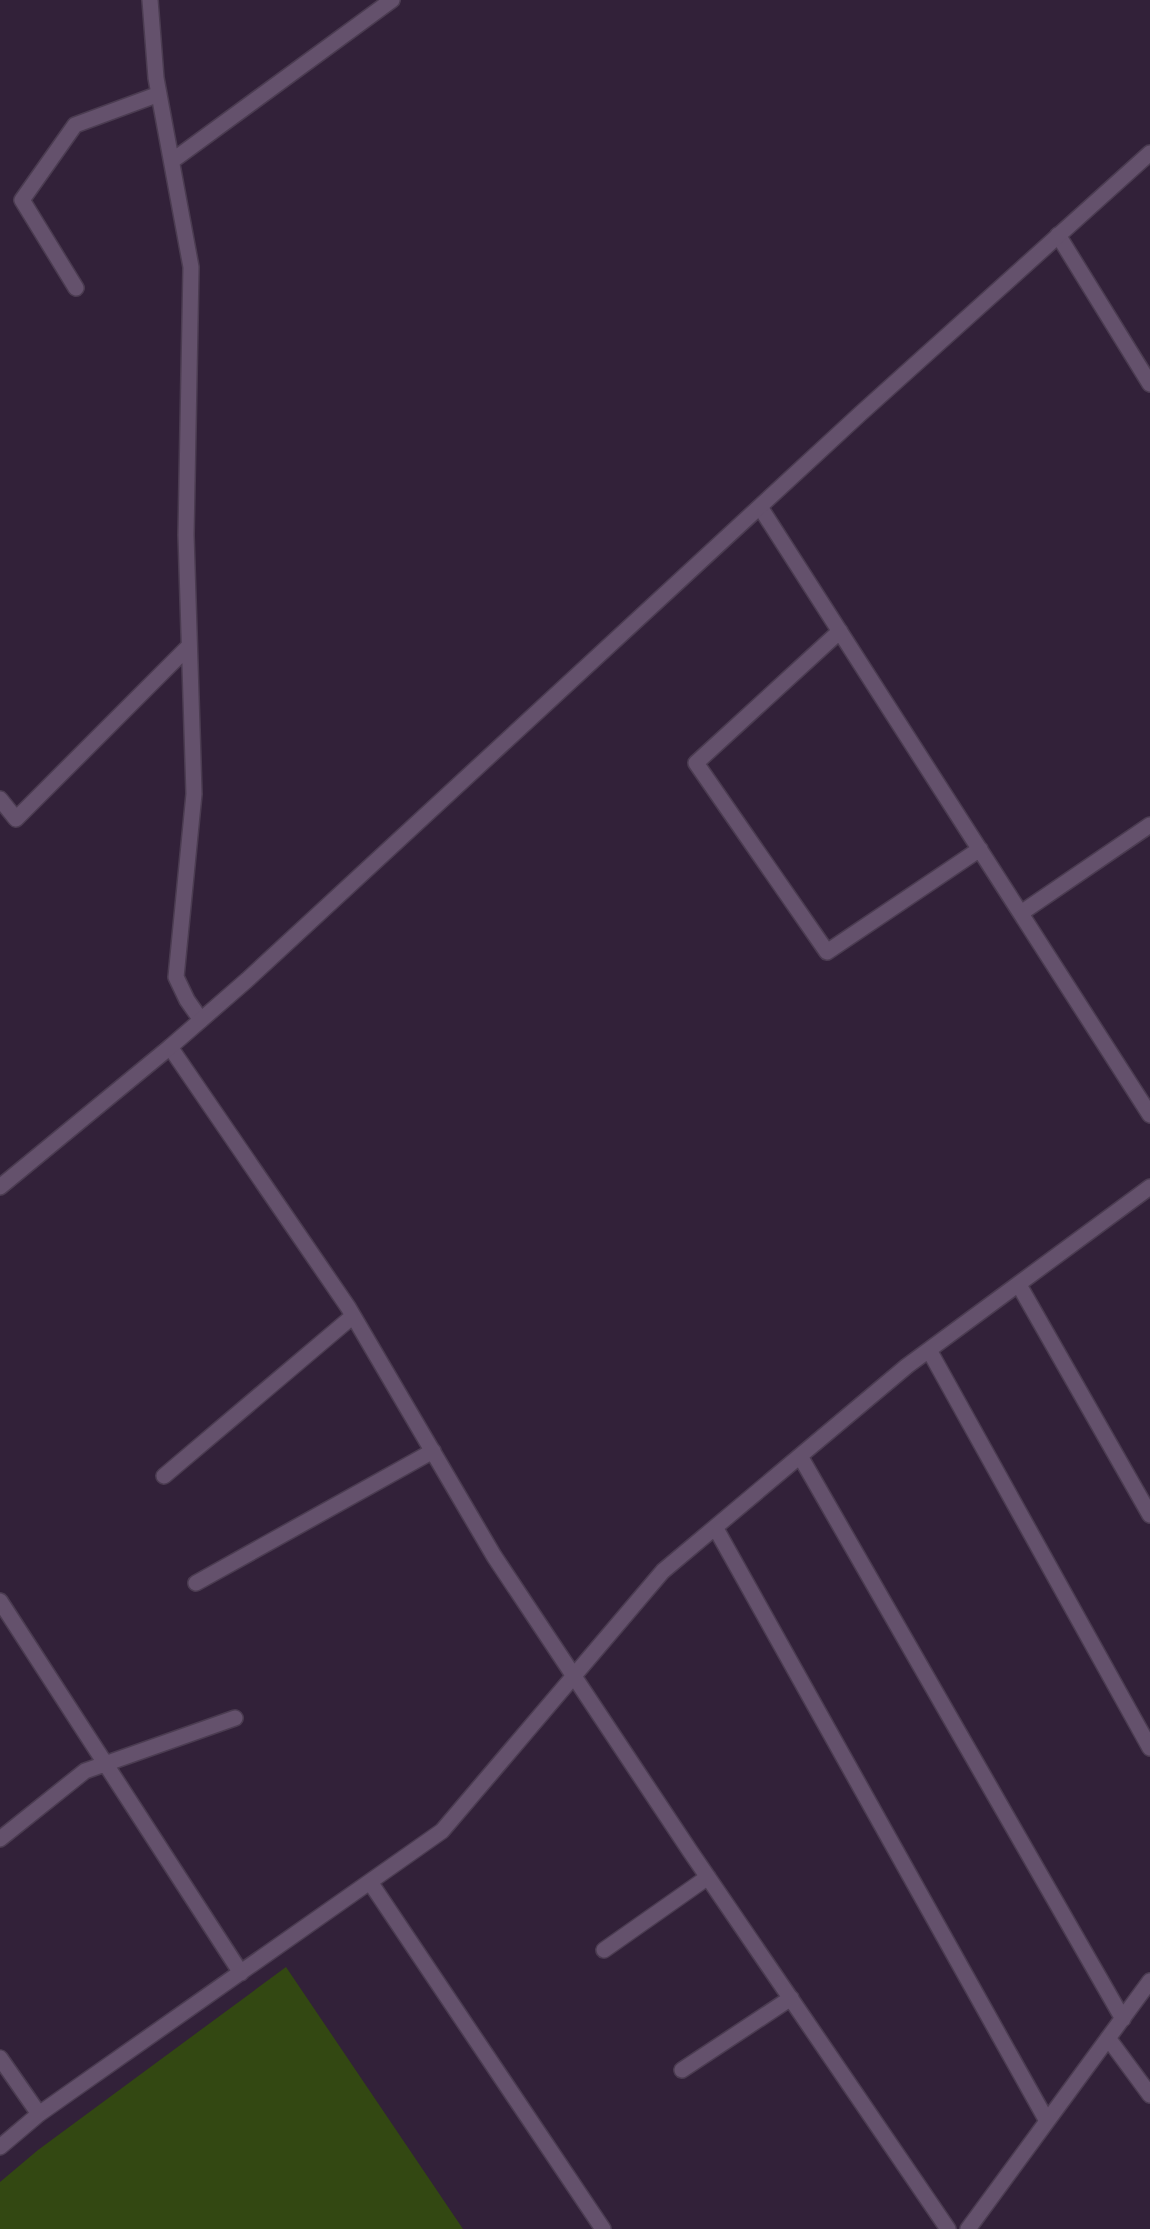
<svg xmlns="http://www.w3.org/2000/svg" width="1150" height="2229" viewBox="0 0 1150 2229" font-family="Figtree,sans-serif">
	<style>
		.green { fill: #334812 }
		.lines { fill: none; stroke-linecap: round; stroke-linejoin: round }
		.street-casing { stroke: #4b3c51; stroke-width: 18 }
		.secondary-casing { stroke: #4b3c51; stroke-width: 18 }
		.street { stroke: #64516c; stroke-width: 15 }
		.secondary { stroke: #64516c; stroke-width: 15 }
	</style>
	<rect width="100%" height="100%" fill="#322139"/>
	<path class="green" d="M286,1967L463,2229H0V2182L38,2150Z"/>
	<g class="lines">
		<g class="street-casing">
			<path id="street" d="M150,0L156,78L191,267L186,535L194,794L176,977L187,1000L201,1020
				M172,161L392,0
				M1058,235L1150,384
				M76,288L22,200L75,125L159,94
				M760,507L1150,1115
				M840,631L696,763L827,952L980,849
				M0,799L16,819L189,646
				M1021,913L1150,825
				M170,1047L348,1307L494,1556L690,1851L948,2229
				M1019,1285L1150,1515
				M929,1350L1150,1748
				M800,1456L1123,2019
				M164,1476L353,1316
				M715,1527L1047,2121
				M196,1583L433,1451
				M0,1601L241,1973
				M0,1839L85,1771L235,1718
				M370,1882L603,2229
				M604,1950L708,1877
				M1108,2038L1150,2095
				M0,2058L39,2114
				M682,2070L791,1998
				M0,2147L39,2114L442,1831L663,1571L907,1366L1150,1187
				M968,2229L1150,1981"/>
		</g>
		<g class="secondary-casing">
			<path id="secondary" d="M0,1187L170,1047L247,980L860,414L1150,153"/>
		</g>
		<use href="#street" class="street"/>
		<use href="#secondary" class="secondary"/>
	</g>
</svg>
